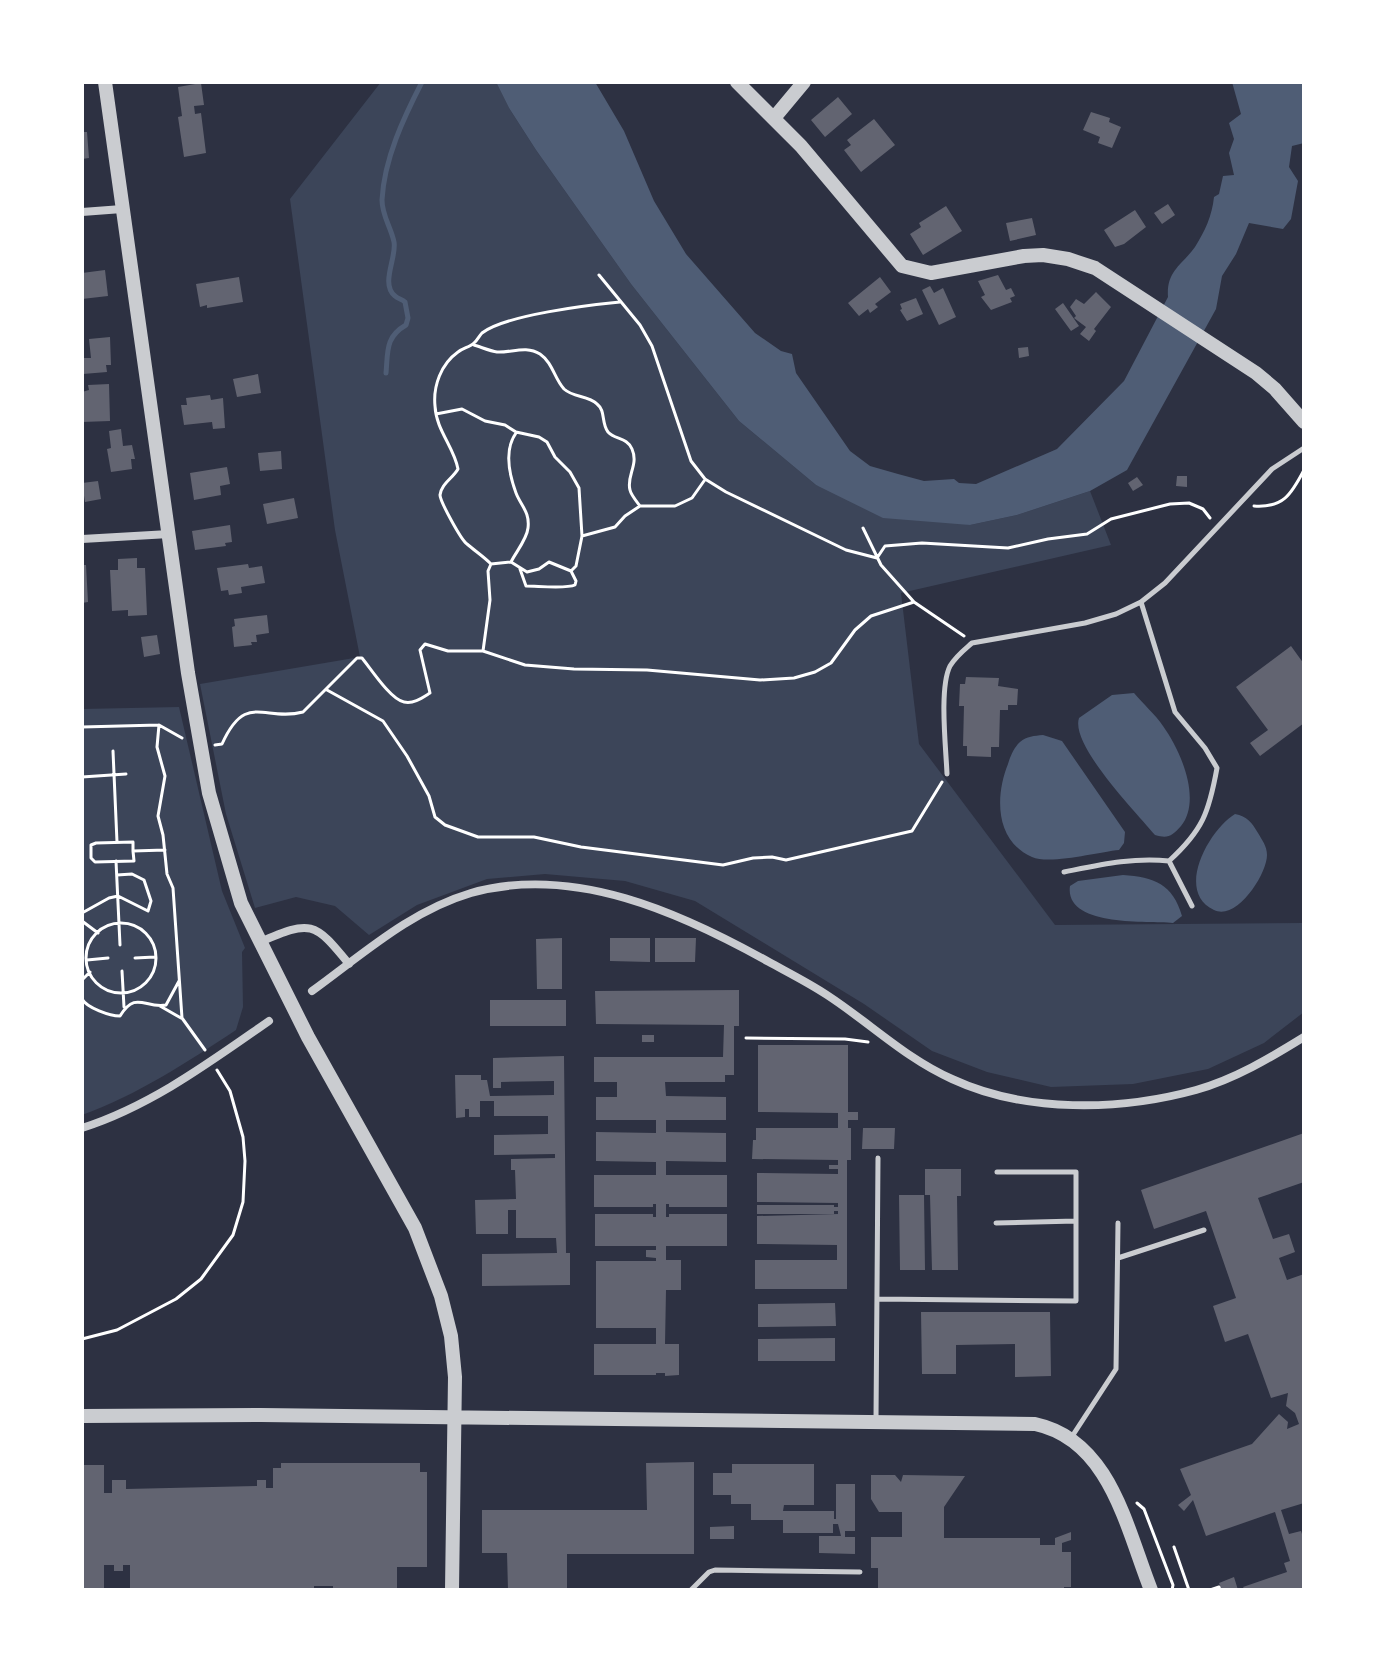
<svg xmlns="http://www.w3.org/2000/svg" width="1386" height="1672" viewBox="0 0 1386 1672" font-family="Karla,sans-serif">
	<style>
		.green { fill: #3c4559 }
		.water { fill: #4f5d75 }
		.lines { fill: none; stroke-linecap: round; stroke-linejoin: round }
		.stream { stroke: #4f5d75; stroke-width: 5 }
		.building { fill: #626471 }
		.path { stroke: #fff; stroke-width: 3 }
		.service { stroke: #caccd0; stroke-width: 5 }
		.minor { stroke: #caccd0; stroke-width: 8 }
		.tertiary { stroke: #caccd0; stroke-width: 14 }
	</style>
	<rect width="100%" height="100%" fill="#2d3142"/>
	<path class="green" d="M381,82H496L509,108L536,150L631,284L739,421L816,485L970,525L1017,515L1090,491L1111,545L901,593L919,744L1055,925L1304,923V1012L1264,1043L1208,1069L1133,1084L1051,1087L987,1072L932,1051L864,1004L695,901L625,881L545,874L487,879L417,905L369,935L335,906L296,897L255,908L226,814L200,684L360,657L335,530L290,199Z
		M179,707L222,891L245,948L242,952L243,1007L236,1030C186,1063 139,1094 82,1115V709Z"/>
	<path class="water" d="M496,82H595L624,131L654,201L686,254L755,333L781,351L792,354L796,373L850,451L870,466L898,474L924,481L954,479L959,483L976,484L1057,449L1124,381L1168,297C1166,271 1182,265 1195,247C1205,231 1212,216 1214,197L1219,194L1223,176L1234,175L1229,153L1234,139L1229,123L1241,114L1232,82H1304V143L1292,146L1289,167L1298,181L1291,219L1283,229L1249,223L1236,254L1222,276L1216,309L1127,470L1090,491L1017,515L970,525L883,518L816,485L739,421L631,284L536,150L509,108Z
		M1134,693C1143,704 1155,714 1163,726C1181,751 1202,800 1181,826C1172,836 1168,839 1155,835C1136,812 1070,745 1079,718L1112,695Z
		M1043,735L1062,741L1125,832L1124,843L1119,850C1098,852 1050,865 1032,857C995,841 995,796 1008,764C1010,757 1014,747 1020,742C1027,736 1034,736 1043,735Z
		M1235,814C1247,816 1252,823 1258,833C1262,840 1267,846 1267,855C1267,874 1237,921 1214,910C1174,891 1210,829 1235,814Z
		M1123,875C1154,877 1173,884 1182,916L1173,923C1147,921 1064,927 1070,886L1078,881Z"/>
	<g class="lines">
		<path class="stream" d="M386,373C388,352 385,337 406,325L408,318L405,302C402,299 398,299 395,296C380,284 397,257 394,242C391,227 382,216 382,200C384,159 404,117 422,82"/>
	</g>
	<path class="building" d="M201,83L204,105L194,106L195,114L201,113L206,153L184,157L178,117L182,116L178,87Z
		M838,97L852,114L825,137L811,120Z
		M1091,112L1110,118L1109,122L1121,127L1112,148L1098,143L1100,137L1083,130Z
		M874,119L895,145L861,172L844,150L851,145L847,140Z
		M82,132H87L89,158L82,159Z
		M1168,204L1175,215L1162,224L1154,213Z
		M946,206L962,231L923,255L910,234L921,227L919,223Z
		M1135,210L1146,227L1124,244L1115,247L1104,230Z
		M1032,218L1036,235L1010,241L1006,223Z
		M105,270L108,296L82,299V273Z
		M998,275L1006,290L1011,288L1015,296L1010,298L1012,302L991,310L981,297L985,295L978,281Z
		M239,277L243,302L207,308V305L200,307L196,284Z
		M880,277L891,292L875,304L878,307L870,313L868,309L859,316L848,303Z
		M930,286L934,293L943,288L956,317L939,325L922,290Z
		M1096,292L1111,307L1094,329L1096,331L1089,341L1080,334L1086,327L1074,318L1076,316L1070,307L1076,299L1084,304Z
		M916,298L923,314L907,321L900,310L902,309L900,304Z
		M1063,303L1079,326L1071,331L1055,309Z
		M110,337L111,365H106L107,372L83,374L82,358H91L89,339Z
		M1028,347L1029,356L1019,358L1018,348Z
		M258,374L261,393L237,397L233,379Z
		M109,384L110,421L82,422V392L89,390L88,385Z
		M210,395L211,400L223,398L225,428L213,429L212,422L184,425L181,405H187L186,398Z
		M121,429L123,446L132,445L135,459H131L132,469L111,472L107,449L111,448L109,431Z
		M281,451L282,469L260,471L258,453Z
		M227,467L230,484L220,486L221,495L194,500L190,473Z
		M1177,476H1187V487L1176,486Z
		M1137,477L1143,485L1133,491L1128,483Z
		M98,481L101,499L85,502L82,483Z
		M294,498L298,518L267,524L263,504Z
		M230,525L232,542L225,543L226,546L195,550L192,531Z
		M137,558V568H145L147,615L128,616V610L112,611L110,570H118V559Z
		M248,564L249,568L262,566L265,583L241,587L242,593L229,595L228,590L221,591L217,568Z
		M82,565H86L88,602L82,603Z
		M267,615L269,633L256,635L257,642H251L252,645L234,647L232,627L235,626L234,619Z
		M157,635L160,654L144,657L141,637Z
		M1291,646L1304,664V723L1260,756L1250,743L1268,730L1236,687Z
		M966,677L999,678L998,686L1018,689L1017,705H1008V710H1000L999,747H991V757L967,756V746H963L964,706H959L960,684H965Z
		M562,938V989H537L536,939Z
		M610,938H650V962L610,961Z
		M655,938H696L695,962H655Z
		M739,990V1026H734V1075H725V1082H665L666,1096L726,1097V1120H666V1132L726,1133V1162L666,1161V1175H727V1207H669V1204H666V1217H669V1214H727V1246H666V1260H681V1290H666L665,1344H679V1375L665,1376V1373H656V1375H594V1344H656V1328H596V1261H656V1258L646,1257V1250H656V1246H595V1214H653V1217H656V1204H653V1207H594V1175H656V1162L596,1161V1132L656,1133V1120H596V1097H617V1082H594V1057H723L724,1025L596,1024L595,991Z
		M490,1000H566V1026H490Z
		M642,1035H654V1042H642Z
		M758,1045H848V1112H858V1120H848V1128H851V1160H847V1289H755V1260H837V1245L757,1244V1216L838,1214V1211H834V1214H757V1205H834V1207H838V1203L757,1202V1173L838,1174V1169H829V1165H838V1160L752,1159L753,1140H756V1128H838V1113L758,1112Z
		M564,1056L566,1253H570V1285L482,1286V1254L557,1253L556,1238H516V1210H508V1234H476L475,1200L516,1199L515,1170H511V1159L555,1158V1154L494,1155V1135L548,1134V1116H494V1101H480V1117H469V1109H465V1117L456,1118L455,1075H481V1080H487L490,1096L554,1095V1081L501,1082V1088H493V1058Z
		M863,1128H895L894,1149H862Z
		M1304,1133V1182L1258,1198L1273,1239L1289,1234L1295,1252L1279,1258L1287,1280L1304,1274V1503L1281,1510L1289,1534L1301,1531L1304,1540V1590H1245L1243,1587L1287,1572L1284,1563L1290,1561L1275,1512L1206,1536L1193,1500L1184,1511L1178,1505L1191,1495L1180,1469L1252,1444L1279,1414L1288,1422L1287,1429L1299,1424L1295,1413L1286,1406L1288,1393L1271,1398L1248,1334L1225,1342L1213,1306L1236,1298L1206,1211L1154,1229L1141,1190Z
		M925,1169H961V1196H957L958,1270H932L930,1195H925Z
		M899,1195H924L925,1270H900Z
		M835,1303L836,1326L758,1327V1304Z
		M921,1312H1050L1051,1376L1015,1377V1344L956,1345V1374H922Z
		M835,1338V1361H758V1339Z
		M694,1462V1554H567V1590H508L507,1553H482V1510H647L646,1463Z
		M281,1463H420V1472H427V1567H397V1590H333V1586H314V1590H130V1565H123V1571H114V1565H104V1590H82V1465H104V1493H112V1480H126V1489L257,1486V1480H266V1488H273V1468H281Z
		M732,1464H814V1505H784L783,1511H834V1519H836V1484H855V1531H845V1537H855V1554L819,1553V1536H841L838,1524H833V1533H783V1520H751V1504H731V1495H713V1473H732Z
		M871,1475H895L901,1482L903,1475L965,1476L944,1507V1538H1040V1545H1055V1538L1071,1532V1540L1062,1543V1552H1071V1587H1064V1590H878V1568H871V1537H902V1512H879L871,1499Z
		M734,1526V1539H710V1527Z
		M1234,1577L1238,1590H1222L1219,1583Z"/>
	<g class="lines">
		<path class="path" d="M599,275L640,325L652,346L691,461L705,479L726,492L846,550L877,558
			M474,345C481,347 490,351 497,352C511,353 526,345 540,354C553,363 554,378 564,389C574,398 588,395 597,404C606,411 601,423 608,432C615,440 627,437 632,449C639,465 626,476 630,490C631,495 637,502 640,506
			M436,414L462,409L485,421L505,425L516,432L539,437L547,442L555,457L570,472L579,488L582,536
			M1254,506C1283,508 1291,495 1304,470
			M877,558L885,546L922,543L1008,548L1048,539L1087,534L1111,519L1170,504L1189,503L1203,509L1210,518
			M511,562C516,552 527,539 528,528C530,512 521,506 516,493C509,474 504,450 516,433
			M491,564C483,556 475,551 467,544C461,540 440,501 440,495C441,484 453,478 458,469C454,447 436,430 435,406C433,386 441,364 458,352C463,348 470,347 474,343C477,341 479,336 482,333C505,315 589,305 620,302
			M520,569L526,586C538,586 566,589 575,585L576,581L571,571
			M914,602L964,636
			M483,651L490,600L488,571L491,564L511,562L527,572L539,569L549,562L571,571L576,566L582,536L615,527L625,516L640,506H675L692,498L704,481
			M327,690L383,721L407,756L429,796L435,817L445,825L478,837H534L581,847L723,865L753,858L772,857L786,860L912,831L942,782
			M159,725L157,747L165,776L158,816L163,835L167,874L173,888L182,1018L205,1050
			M82,727L159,725L182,738
			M215,745L222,744C246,691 264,722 303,712L357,658H362C371,669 391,700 404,702C414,704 422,698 430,693L420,650L425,644L448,651H483L525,665L574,669L647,670L760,680L794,678L815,672L831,663L855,630L871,616L914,602L881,565L863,528
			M113,751L117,842
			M82,777L126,774
			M133,851L134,861L95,862L91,858V845L96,843L133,842V851L165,850
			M116,861L120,945
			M82,913L109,898L118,896L148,911L151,901L144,880L132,874L117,875
			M82,921L98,933
			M86 958a35 35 0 1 1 70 0a35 35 0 1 1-70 0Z
			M135,958L155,957
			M87,960L108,958
			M122,971L124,1007
			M82,980L90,972
			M82,999C87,1008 110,1016 120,1016C136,990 145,1009 166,1005L179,981
			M160,1006L181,1018
			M746,1038L845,1039L868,1042
			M82,1339L117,1330L176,1299L201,1279L233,1235L243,1202L245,1161L243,1137L230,1091L217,1070
			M1137,1503L1144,1509L1173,1585L1172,1590
			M1174,1547L1189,1590
			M1210,1590L1219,1587L1220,1590"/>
		<path class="service" d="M947,774C946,748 939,688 950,666C956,656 964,650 972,643L1085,623L1116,614L1141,602L1165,583L1272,469L1304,448
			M1169,861L1192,906
			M1064,872C1099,865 1133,857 1169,861C1203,830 1209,812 1217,768L1205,748L1175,712L1141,602
			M996,1223L1076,1221
			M1118,1258L1204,1230
			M877,1299L1076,1301V1172H997
			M876,1420L878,1158
			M1071,1438L1116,1369L1118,1223
			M691,1590L709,1572L715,1570L860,1572"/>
		<path class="minor" d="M82,212L122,209
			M82,539L169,534
			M260,942C311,920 314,921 349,964
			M312,991C362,955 410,911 471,893C574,864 681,913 769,962C789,973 809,983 827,995C870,1023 905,1058 952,1079C1025,1113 1120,1111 1196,1090C1235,1079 1270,1058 1304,1037
			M82,1128C151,1106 210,1062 269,1021"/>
		<path class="tertiary" d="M105,82L188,673L209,793L241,903L308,1037L415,1228L441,1296L451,1336L455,1377L452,1590
			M737,82L801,146L902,266L931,273L1024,256L1043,255L1068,259L1095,268L1256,373L1275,389L1304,422
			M774,118L804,82
			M82,1416L261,1415L1035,1424C1110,1440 1126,1527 1151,1590"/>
	</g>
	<rect width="1386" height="1672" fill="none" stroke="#ffffff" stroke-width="168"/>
</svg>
